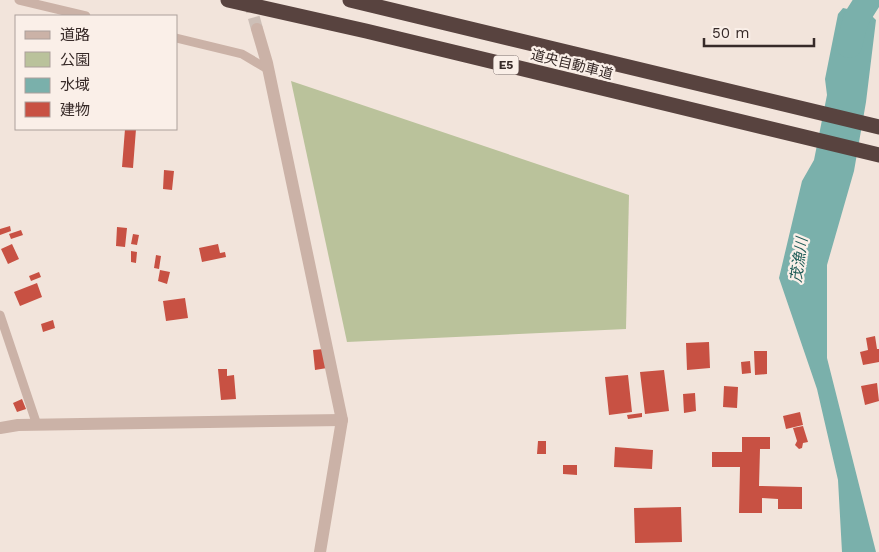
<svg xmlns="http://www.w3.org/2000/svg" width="879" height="552" viewBox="0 0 879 552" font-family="'Work Sans','Noto Sans JP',sans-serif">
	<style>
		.green { fill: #bac29b }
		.water { fill: #7ab0ab }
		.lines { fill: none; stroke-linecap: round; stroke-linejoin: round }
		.river { stroke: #7ab0ab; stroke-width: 26 }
		.building { fill: #c85143 }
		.tertiary-tunnel { stroke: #cdbfb7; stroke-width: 12; stroke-dasharray: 12 6; stroke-linecap: butt }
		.service { stroke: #cbb2a7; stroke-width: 9 }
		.minor { stroke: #cbb2a7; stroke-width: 12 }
		.tertiary { stroke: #cbb2a7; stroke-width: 12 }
		.motorway { stroke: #58433f; stroke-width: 15 }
		.labels { text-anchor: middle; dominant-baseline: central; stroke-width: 4.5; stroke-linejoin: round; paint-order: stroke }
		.shield { fill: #faefe8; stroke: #726562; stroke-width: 1 }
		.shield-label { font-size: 12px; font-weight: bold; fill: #372a28 }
		.street-label { font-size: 14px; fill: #372a28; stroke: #faefe8 }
		.water-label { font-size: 15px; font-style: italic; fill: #1c5a55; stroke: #faefe8 }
	</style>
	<rect width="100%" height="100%" fill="#f2e4db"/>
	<path class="green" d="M291,81L629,195L626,329L347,342Z"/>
	<path class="water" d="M843,8L870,14L876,20L866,102L854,171L827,265V358L876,552H842L838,480L817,389L779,278L802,181L814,160L827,95L825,79L838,14Z"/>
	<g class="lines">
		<path class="river" d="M849,45L856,19L868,0"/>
	</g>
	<path class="building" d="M125,129H136L133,168L122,167Z
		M164,170L174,171L172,190L163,189Z
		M10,226L11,231L0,235V229Z
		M117,227L127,228L125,247L116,246Z
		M21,230L23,235L11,239L9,234Z
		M133,234L139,235L137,245L131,244Z
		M12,244L19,259L8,264L1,249Z
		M218,244L220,253L225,252L226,257L202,262L199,248Z
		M131,251L137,252L136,263L131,262Z
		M156,255L161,256L159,269L154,268Z
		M160,270L170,272L167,284L158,281Z
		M39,272L41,277L31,281L29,276Z
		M37,283L42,297L20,306L14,292Z
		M185,298L188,318L166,321L163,301Z
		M53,320L55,328L43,332L41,324Z
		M875,336L877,349H879V362L863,365L860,352L868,350L866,338Z
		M709,342L710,368L687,370L686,343Z
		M324,349L327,368L315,370L313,350Z
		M754,351H767V374L755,375Z
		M750,361L751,373L742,374L741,362Z
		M218,369H227V376L234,375L236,399L221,400Z
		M664,370L669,411L645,414L640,372Z
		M628,375L632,412L609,415L605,377Z
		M877,383L879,401L865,405L861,386Z
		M724,386L738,387L737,408L723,407Z
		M695,393L696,411L684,413L683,394Z
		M22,399L26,409L17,412L13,403Z
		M800,412L803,425L786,429L783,416Z
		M642,413V417L628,419L627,415Z
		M803,426L808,442L803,443L802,448L799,449L795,445L797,441L793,428Z
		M742,437H770V449H760L759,486L802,487V509H778V499L762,498V513H739L740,467H712V452H742Z
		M538,441H546V454H537Z
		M615,447L653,450L652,469L614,467Z
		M563,465H577V475L563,474Z
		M681,507L682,542L635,543L634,508Z"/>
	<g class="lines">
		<path class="tertiary-tunnel" d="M249,0L257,29"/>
		<path class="service" d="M19,0L86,16
			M176,38L242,54L269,70
			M0,315L37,425"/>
		<path class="minor" d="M0,428L18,425L342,420"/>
		<path class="tertiary" d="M257,29L267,63L342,420L320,552"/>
		<path class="motorway" d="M228,0L366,31L879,155
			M350,0L879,127"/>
	</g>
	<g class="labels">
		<rect class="shield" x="493.5" y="55.5" width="25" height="19" rx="4"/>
		<g class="shield-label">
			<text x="506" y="65">E5</text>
		</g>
		<g class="street-label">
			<text transform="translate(572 64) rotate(14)">道央自動車道</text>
		</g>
		<g class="water-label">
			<text transform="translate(799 260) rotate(-82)">茂漁川</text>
		</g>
	</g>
	<rect x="15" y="15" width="162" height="115" fill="#faefe8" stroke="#aca09b"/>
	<rect x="25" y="31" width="25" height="8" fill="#cbb2a7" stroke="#aca09b"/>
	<text x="60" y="40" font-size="15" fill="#372a28">道路</text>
	<rect x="25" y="52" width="25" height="15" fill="#bac29b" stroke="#aca09b"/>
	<text x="60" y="65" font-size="15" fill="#372a28">公園</text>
	<rect x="25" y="78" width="25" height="15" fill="#7ab0ab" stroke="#aca09b"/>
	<text x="60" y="90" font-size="15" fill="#372a28">水域</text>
	<rect x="25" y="102" width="25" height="15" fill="#c85143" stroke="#aca09b"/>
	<text x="60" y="115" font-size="15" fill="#372a28">建物</text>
	<path d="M704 38v8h110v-8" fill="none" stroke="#372a28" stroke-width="2.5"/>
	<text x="712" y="38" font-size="15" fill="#372a28" stroke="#faefe8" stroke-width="4" paint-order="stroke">50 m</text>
</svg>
